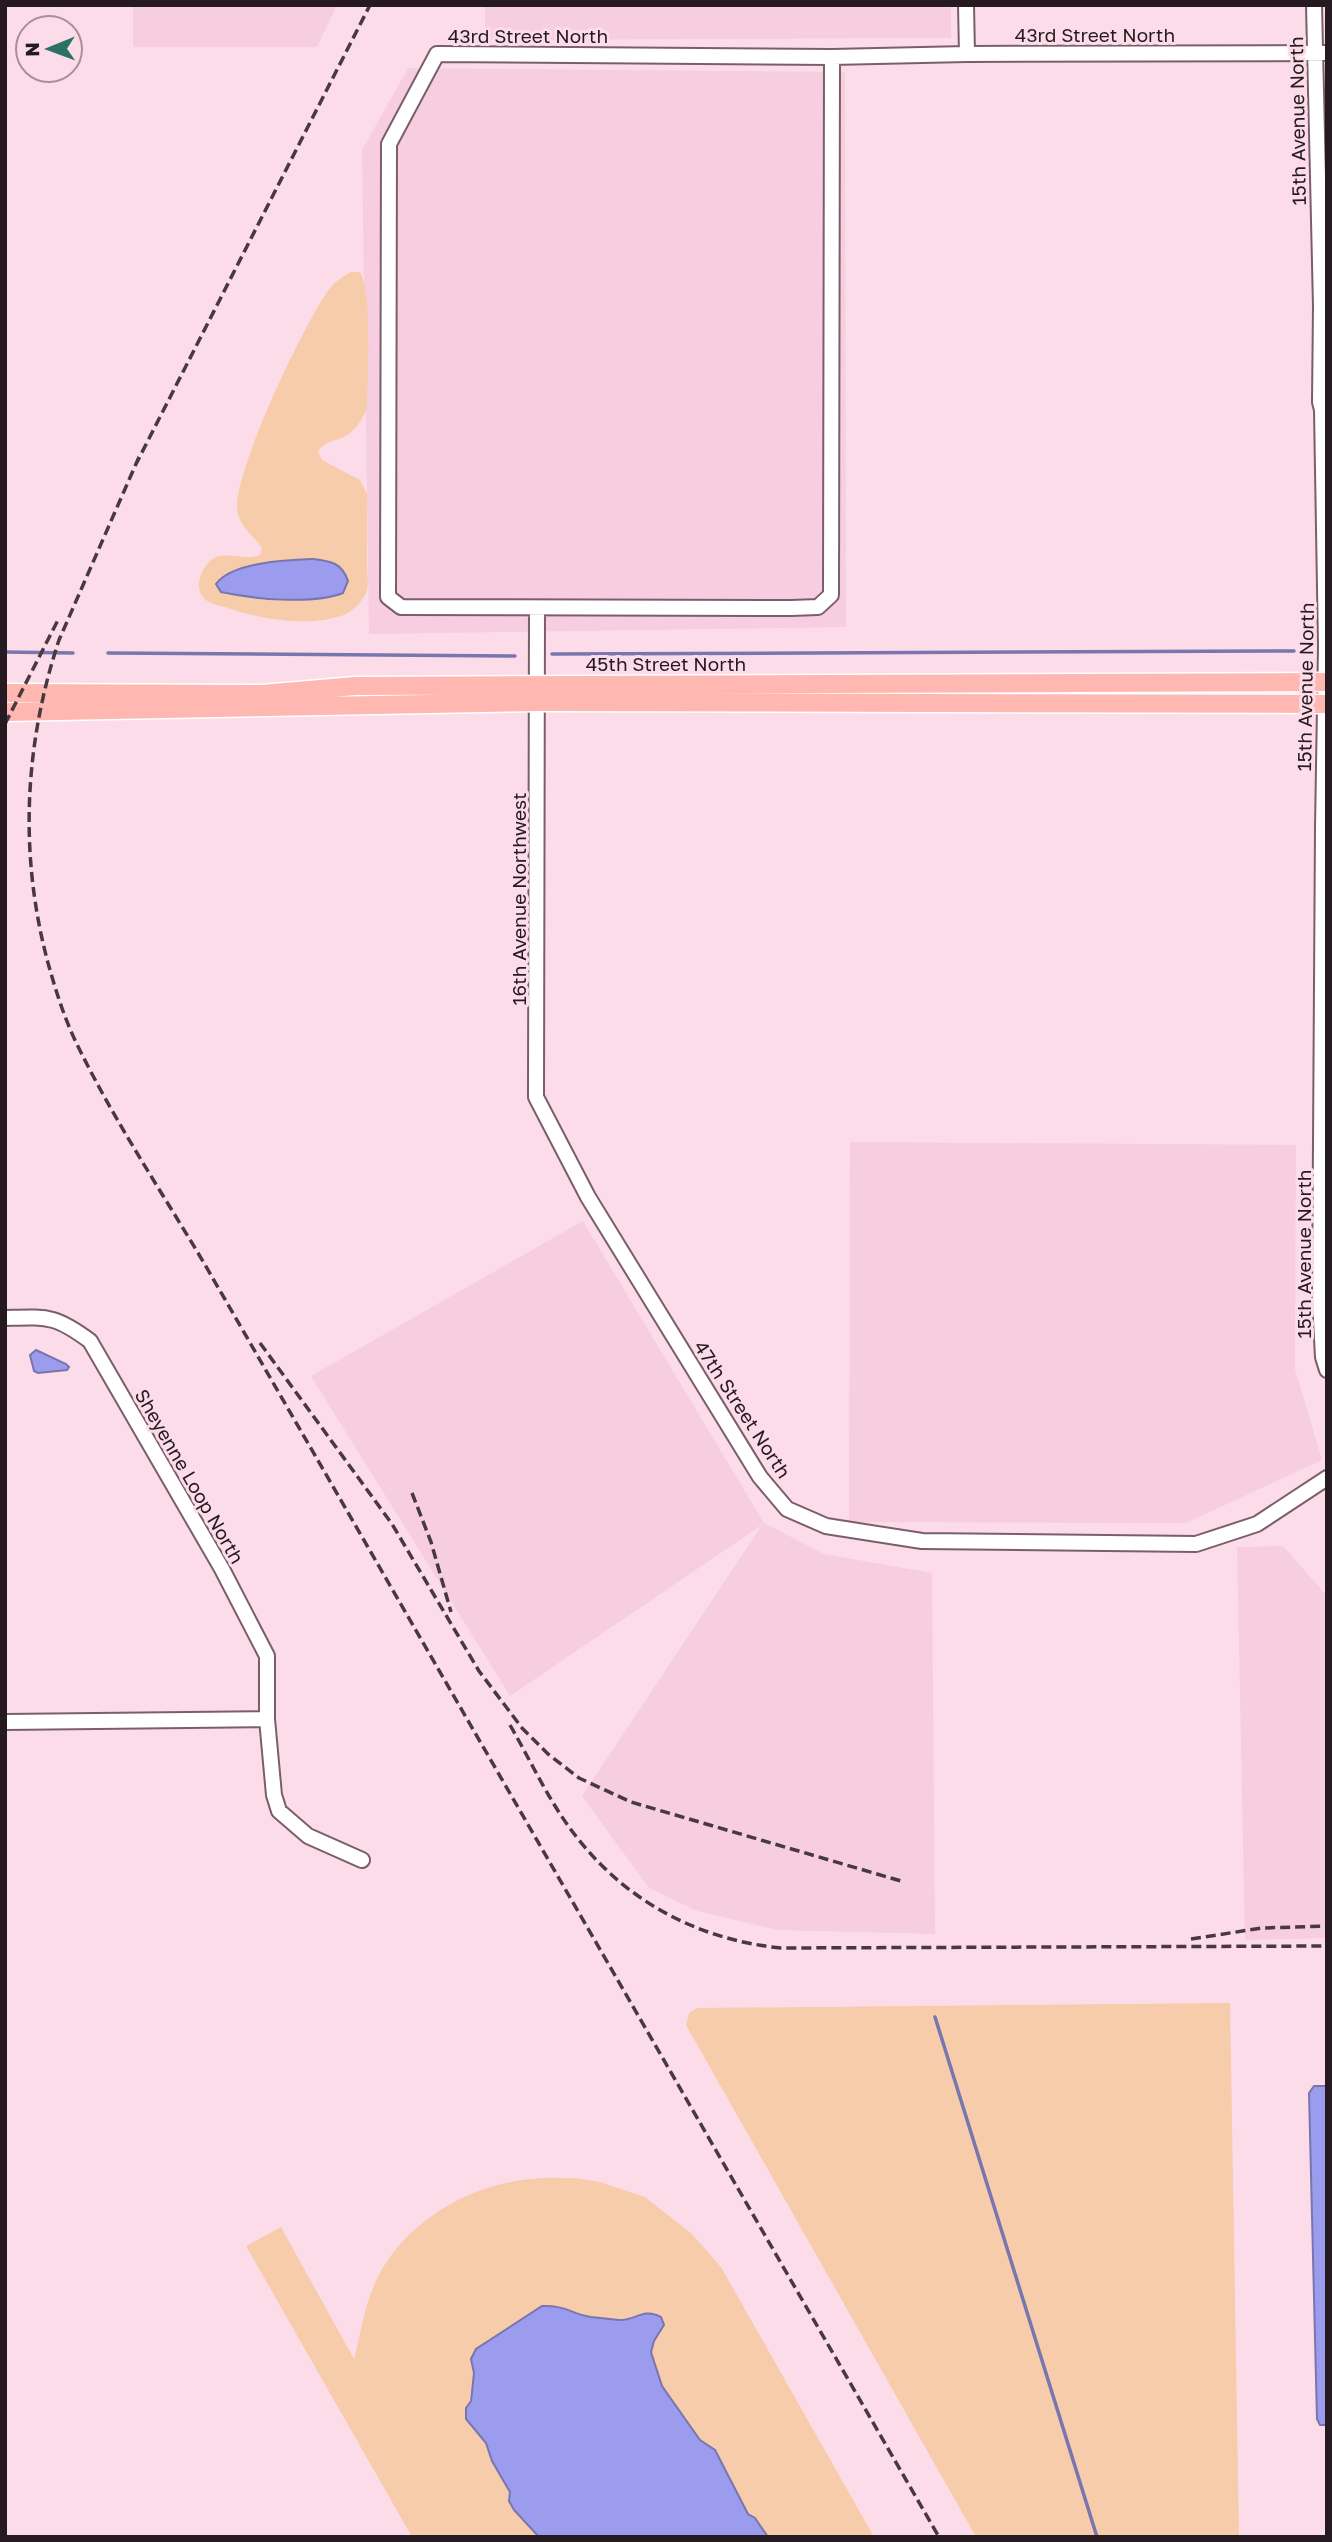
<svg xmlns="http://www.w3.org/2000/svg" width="1332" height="2542" viewBox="0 0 1332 2542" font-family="'Golos Text',sans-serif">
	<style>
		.built { fill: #f6cedf }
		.green { fill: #f6ccab }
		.water { fill: #9b9ced; stroke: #7875af; stroke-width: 2 }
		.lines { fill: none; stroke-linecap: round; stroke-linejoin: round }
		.stream { stroke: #7875af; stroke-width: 3.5 }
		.minor-casing { stroke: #7a5f6a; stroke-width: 18 }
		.major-casing { stroke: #fff; stroke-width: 21 }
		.minor { stroke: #fff; stroke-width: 14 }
		.major { stroke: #ffb7b2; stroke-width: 18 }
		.rail { stroke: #47393f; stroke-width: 3.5; stroke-dasharray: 10 5; stroke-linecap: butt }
		.labels { text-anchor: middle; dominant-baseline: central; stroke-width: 6; stroke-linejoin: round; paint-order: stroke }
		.street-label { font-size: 19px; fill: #251a1f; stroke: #fddce9 }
	</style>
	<rect width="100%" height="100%" fill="#fddce9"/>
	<path class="built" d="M133,5H337L317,47H133Z
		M485,5H951V38L485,40Z
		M408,68L845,72L846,627L369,634L362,150Z
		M850,1142L1296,1145L1295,1369L1322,1460L1186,1523L849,1522Z
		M583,1221L764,1523L824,1554L932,1573L935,1934L778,1930L697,1911L649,1888L582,1796L762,1525L510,1696L311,1376Z
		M1283,1546L1327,1596V1938L1245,1940L1237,1547Z"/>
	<path class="green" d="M351,272H360C373,296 367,376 367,408C362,419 358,428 347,435C336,442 326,440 318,451L322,460L360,480L367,494C367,517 367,540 367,564C367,571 369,583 367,590C364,601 351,613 341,616C307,627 258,619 225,607C217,605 207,603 202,596C195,586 201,570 209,562C222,548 244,562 260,555L262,548C253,535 238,525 237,508C235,469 305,321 330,288C336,281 343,276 351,272Z
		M1230,2003L1239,2537H976L686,2025L689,2013L697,2008Z
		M575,2178L600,2182L645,2197L692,2234L721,2267L874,2537H768L755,2518L748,2514L715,2450L700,2440L662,2386L651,2352L654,2341L661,2333L635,2315L623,2320L590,2317L558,2306H542L501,2335L489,2339L471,2359L474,2373L466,2419L486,2443L492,2461L510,2492L509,2501L514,2510L539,2537H412L246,2246L281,2227L354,2359C361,2333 364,2306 376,2281C403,2223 469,2184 532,2179C546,2177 561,2178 575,2178Z"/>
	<path class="water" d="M313,559C331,561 342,563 348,581L343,593C312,605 254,599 221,592L216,584C232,562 287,560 313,559Z
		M36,1350L66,1364L69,1367L67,1370L38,1373L34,1371L30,1355Z
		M1314,2086H1327V2425H1320L1317,2419L1309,2093Z
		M542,2306C565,2305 572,2314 591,2317C600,2318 610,2319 619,2320C635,2321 643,2307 661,2317L664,2325L654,2341L651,2352L662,2386L700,2440L715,2450L748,2514L755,2518L768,2537H539L514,2510L509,2501L510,2492L492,2461L486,2443L466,2419V2408L471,2401L474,2373L471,2359L476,2349Z"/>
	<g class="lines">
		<path class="stream" d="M5,652L73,653
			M108,653L515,656
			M552,654L1294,651
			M935,2017L1097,2537"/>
		<g class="minor-casing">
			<path id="minor" d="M966,5L967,54
				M1314,5L1321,306L1320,402L1322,410L1326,647L1323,828L1320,1301L1323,1357L1327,1370
				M832,57L831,595L818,607L791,608L401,607L388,597L389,144L437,54L832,57L967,54L1327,53
				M537,609L536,1097L588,1197L760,1477L787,1509L826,1526L922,1541L1196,1544L1257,1524L1327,1478
				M5,1318C48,1317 55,1315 90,1341L222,1569L267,1656V1719L274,1795L279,1811L308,1836L362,1860
				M5,1722L267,1719"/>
		</g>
		<g class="major-casing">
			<path id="major" d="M5,693L262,694L355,686L1327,682
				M5,712L537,702L1327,704"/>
		</g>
		<use href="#minor" class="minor"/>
		<use href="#major" class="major"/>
		<path class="rail" d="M139,457L59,640C24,746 19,855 48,963C55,988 63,1014 74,1038C111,1116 160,1189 204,1263L939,2537
			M135,466L370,5
			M5,724L58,620
			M260,1343L392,1524L479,1671L522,1728L548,1754L579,1778L631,1802L901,1881
			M412,1493L431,1542L451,1612
			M510,1725C532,1763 551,1806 579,1840C630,1904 701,1940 781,1948L1327,1946
			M1191,1939L1262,1928L1327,1926"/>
	</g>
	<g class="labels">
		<g class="street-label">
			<text x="1095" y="34">43rd Street North</text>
			<text x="528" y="35">43rd Street North</text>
			<text transform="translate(1297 121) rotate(-91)">15th Avenue North</text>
			<text x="666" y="663">45th Street North</text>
			<text transform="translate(1305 687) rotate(-89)">15th Avenue North</text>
			<text transform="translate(518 899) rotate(-90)">16th Avenue Northwest</text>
			<text transform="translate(1303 1254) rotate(-90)">15th Avenue North</text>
			<text transform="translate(743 1409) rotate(57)">47th Street North</text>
			<text transform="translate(190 1476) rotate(60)">Sheyenne Loop North</text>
		</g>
	</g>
	<rect width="1332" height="2542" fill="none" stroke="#251a1f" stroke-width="14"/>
	<g transform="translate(49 49) rotate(269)"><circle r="33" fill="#fddce9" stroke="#a78e98" stroke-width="2"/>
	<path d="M0-5L12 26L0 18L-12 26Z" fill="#2c7165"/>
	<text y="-10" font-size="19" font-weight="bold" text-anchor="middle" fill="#251a1f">N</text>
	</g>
</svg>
